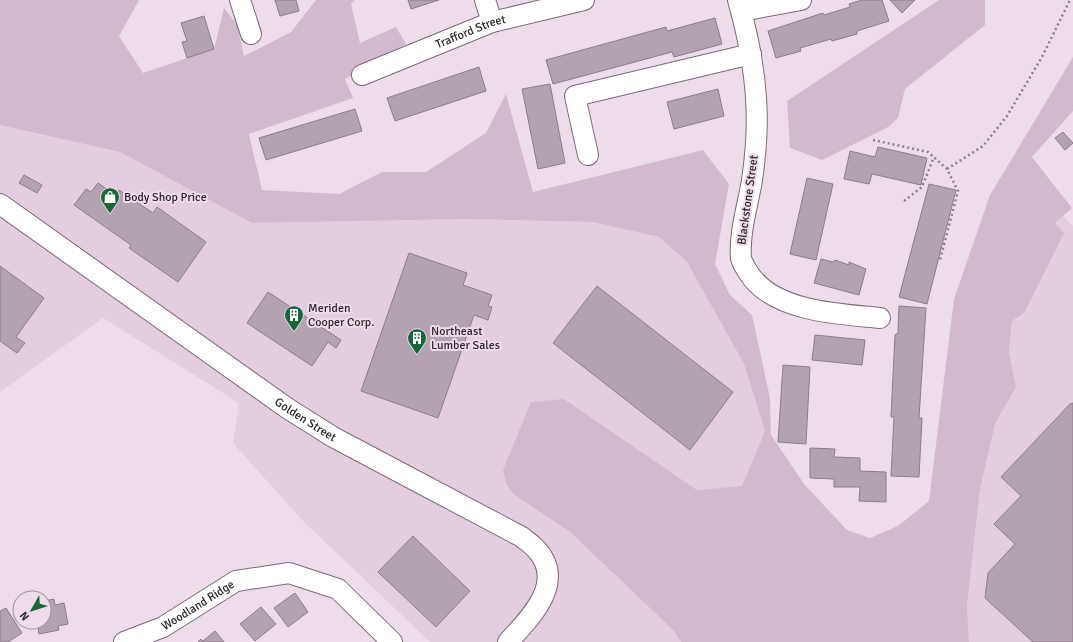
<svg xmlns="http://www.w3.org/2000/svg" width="1073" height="642" viewBox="0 0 1073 642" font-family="Signika,sans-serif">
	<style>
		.built { fill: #e4cddf }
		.green { fill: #d3b9cd }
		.building { fill: #b3a2af; stroke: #8c7b88 }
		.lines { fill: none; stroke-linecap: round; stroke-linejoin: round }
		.minor-casing { stroke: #7a6a76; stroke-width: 22 }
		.path { stroke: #8a7d88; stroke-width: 2.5; stroke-dasharray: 2 3; stroke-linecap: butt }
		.minor { stroke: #fff; stroke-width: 20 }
		.labels { text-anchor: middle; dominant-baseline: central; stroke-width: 4; stroke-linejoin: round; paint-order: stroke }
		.street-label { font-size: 12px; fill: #2c252b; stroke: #efdceb }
		.poi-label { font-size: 12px; fill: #2c252b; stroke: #efdceb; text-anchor: start }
	</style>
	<rect width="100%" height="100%" fill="#efdceb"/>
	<path class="built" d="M0,125L120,152L252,223L467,219L592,222L659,237L687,262L744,364L765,431L742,487L697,490L564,399L503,470L506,483L513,494L570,532L674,631L681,642H430L302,520L233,443L239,403L103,318L0,392Z
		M1063,216L1073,226V642H969L967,605L980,489L995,424L1016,387L1009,352L1012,321L1024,313L1055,223Z"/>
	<path class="green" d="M0,0H139L119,36L143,73L214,49L224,8L237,24L244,56L291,32L316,0H355L351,4L360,43L396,27L406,44L345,79L353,98L249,134L262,190L339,194L382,172H426L486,133L506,94L533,192L703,150L729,184L715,264L730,295L752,315L770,398L771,435L804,484L847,530L870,538L898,526L929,501L954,299L990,195L1073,57V111L1032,157L1072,208L1055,223L1064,233L1024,313L1012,321L1009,352L1016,387L995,424L980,489L967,605L969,642H681L674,631L570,532L513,494L506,483L503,470L531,402L564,399L697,490L742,486L765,431L744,364L687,262L659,237L592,222L467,219L252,223L120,152L0,125Z
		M939,0H985V25L905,89L898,118L888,127L822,160L790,148L787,101Z"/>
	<path class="building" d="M275,0H296L299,11L280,16Z
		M408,0H439L411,9Z
		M862,0H882L889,21L857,31V34L832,41L831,39L800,48L801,51L776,58L768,31L823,13L824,15L850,7L849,4Z
		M890,0H915L902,13Z
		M204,16L214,49L187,58L182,42L187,41L181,23Z
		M715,18L722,44L674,57L672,52L553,84L546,60L666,27L667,31Z
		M479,67L486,91L395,121L387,98Z
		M550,84L565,163L538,169L522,89Z
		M718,89L724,116L674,129L667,102Z
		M355,109L362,131L266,160L259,138Z
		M1063,132L1073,143L1065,150L1055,138Z
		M878,147L927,158L921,185L872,174L869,184L844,179L850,151L875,157Z
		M24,175L42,185L37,193L19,183Z
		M807,178L833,184L816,260L790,254Z
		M98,183L115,195L119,190L153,213L157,207L206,242L178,282L129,248L131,245L74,205L86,189L91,192Z
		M929,184L956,190L927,304L899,297Z
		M409,253L467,273L463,285L492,295L488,306L492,307L488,320L474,315L438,418L361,391Z
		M821,259L833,262L835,260L849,265V262L866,269L859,295L814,283Z
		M0,266L44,298L16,337L25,343L17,353L0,341Z
		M597,286L733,392L690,450L553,343Z
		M268,292L341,340L336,348L328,342L312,366L247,323Z
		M899,306L926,308L919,418H922L919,477L891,476L894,417H891L895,335L898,333Z
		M815,335L865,340L862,365L812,360Z
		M783,365L810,367L806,444L778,442Z
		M1073,403V642H1033L985,598L988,573L1015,544L994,524L1021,496L1001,477L1070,404Z
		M810,448L835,449L834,457L860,458V471L886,472V502L859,501L860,487H834V479L810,478Z
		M413,536L470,591L436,627L378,572Z
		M295,593L308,612L288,627L274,608Z
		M54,599L55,605L64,603L68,624L58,626L59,630L39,634L37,622H44V601Z
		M261,607L276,624L255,641L240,624Z
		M6,608L22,633L8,642H0V611Z
		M215,631L224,642H198L201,639L203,641Z"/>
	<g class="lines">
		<g class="minor-casing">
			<g id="minor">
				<path d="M240,0L251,34"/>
				<path d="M485,0L492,22"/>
				<path d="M738,0C747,32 754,65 756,98C758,125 756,153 752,180C748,205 739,232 741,258C742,263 749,274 753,279C780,312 840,314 880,318"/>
				<path d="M741,11L801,0"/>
				<path id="s1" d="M362,75L492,22L584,0"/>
				<path d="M588,155L575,96L751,54"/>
				<path id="s2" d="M0,204L287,408L333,437L522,537C526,541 532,544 536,549C567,582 530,618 508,642"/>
				<path id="s3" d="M124,642L163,627L236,581L289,573L338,589L392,642"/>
			</g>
		</g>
		<path class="path" d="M873,140L928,152L947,169L958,191L940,260
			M947,169L983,146L1007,116L1042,57L1070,0
			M904,201L922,187L934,157"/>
		<use href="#minor" class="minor"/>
	</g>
	<defs>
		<g id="shop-pin" transform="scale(1)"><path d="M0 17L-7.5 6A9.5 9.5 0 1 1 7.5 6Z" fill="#14683a" stroke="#efdceb"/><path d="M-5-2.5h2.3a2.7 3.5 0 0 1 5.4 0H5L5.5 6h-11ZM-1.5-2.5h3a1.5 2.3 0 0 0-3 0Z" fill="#fff"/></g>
		<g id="building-pin" transform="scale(1)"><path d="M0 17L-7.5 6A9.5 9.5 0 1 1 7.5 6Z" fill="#14683a" stroke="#efdceb"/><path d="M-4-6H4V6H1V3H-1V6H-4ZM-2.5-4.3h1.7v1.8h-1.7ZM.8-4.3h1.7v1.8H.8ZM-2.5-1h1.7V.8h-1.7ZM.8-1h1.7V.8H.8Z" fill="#fff"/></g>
	</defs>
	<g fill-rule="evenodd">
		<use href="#shop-pin" x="110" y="197"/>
		<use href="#building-pin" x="294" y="315"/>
		<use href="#building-pin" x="417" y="338"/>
	</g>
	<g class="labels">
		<g class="street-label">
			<text stroke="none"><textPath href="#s1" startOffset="117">Trafford Street</textPath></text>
			<text transform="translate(748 200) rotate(-82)">Blackstone Street</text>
			<text stroke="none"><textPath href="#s2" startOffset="374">Golden Street</textPath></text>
			<text stroke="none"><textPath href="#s3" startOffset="83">Woodland Ridge</textPath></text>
		</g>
		<g class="poi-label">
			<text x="124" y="197">Body Shop Price</text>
			<text x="308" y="308">Meriden<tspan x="308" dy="14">Cooper Corp.</tspan></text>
			<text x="431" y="331">Northeast<tspan x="431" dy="14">Lumber Sales</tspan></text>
		</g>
	</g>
	<g transform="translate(32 610) rotate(231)"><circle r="19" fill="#efdceb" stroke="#a1939e"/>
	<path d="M0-3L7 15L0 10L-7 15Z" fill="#14683a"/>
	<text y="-6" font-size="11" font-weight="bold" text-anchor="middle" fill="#2c252b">N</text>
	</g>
</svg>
